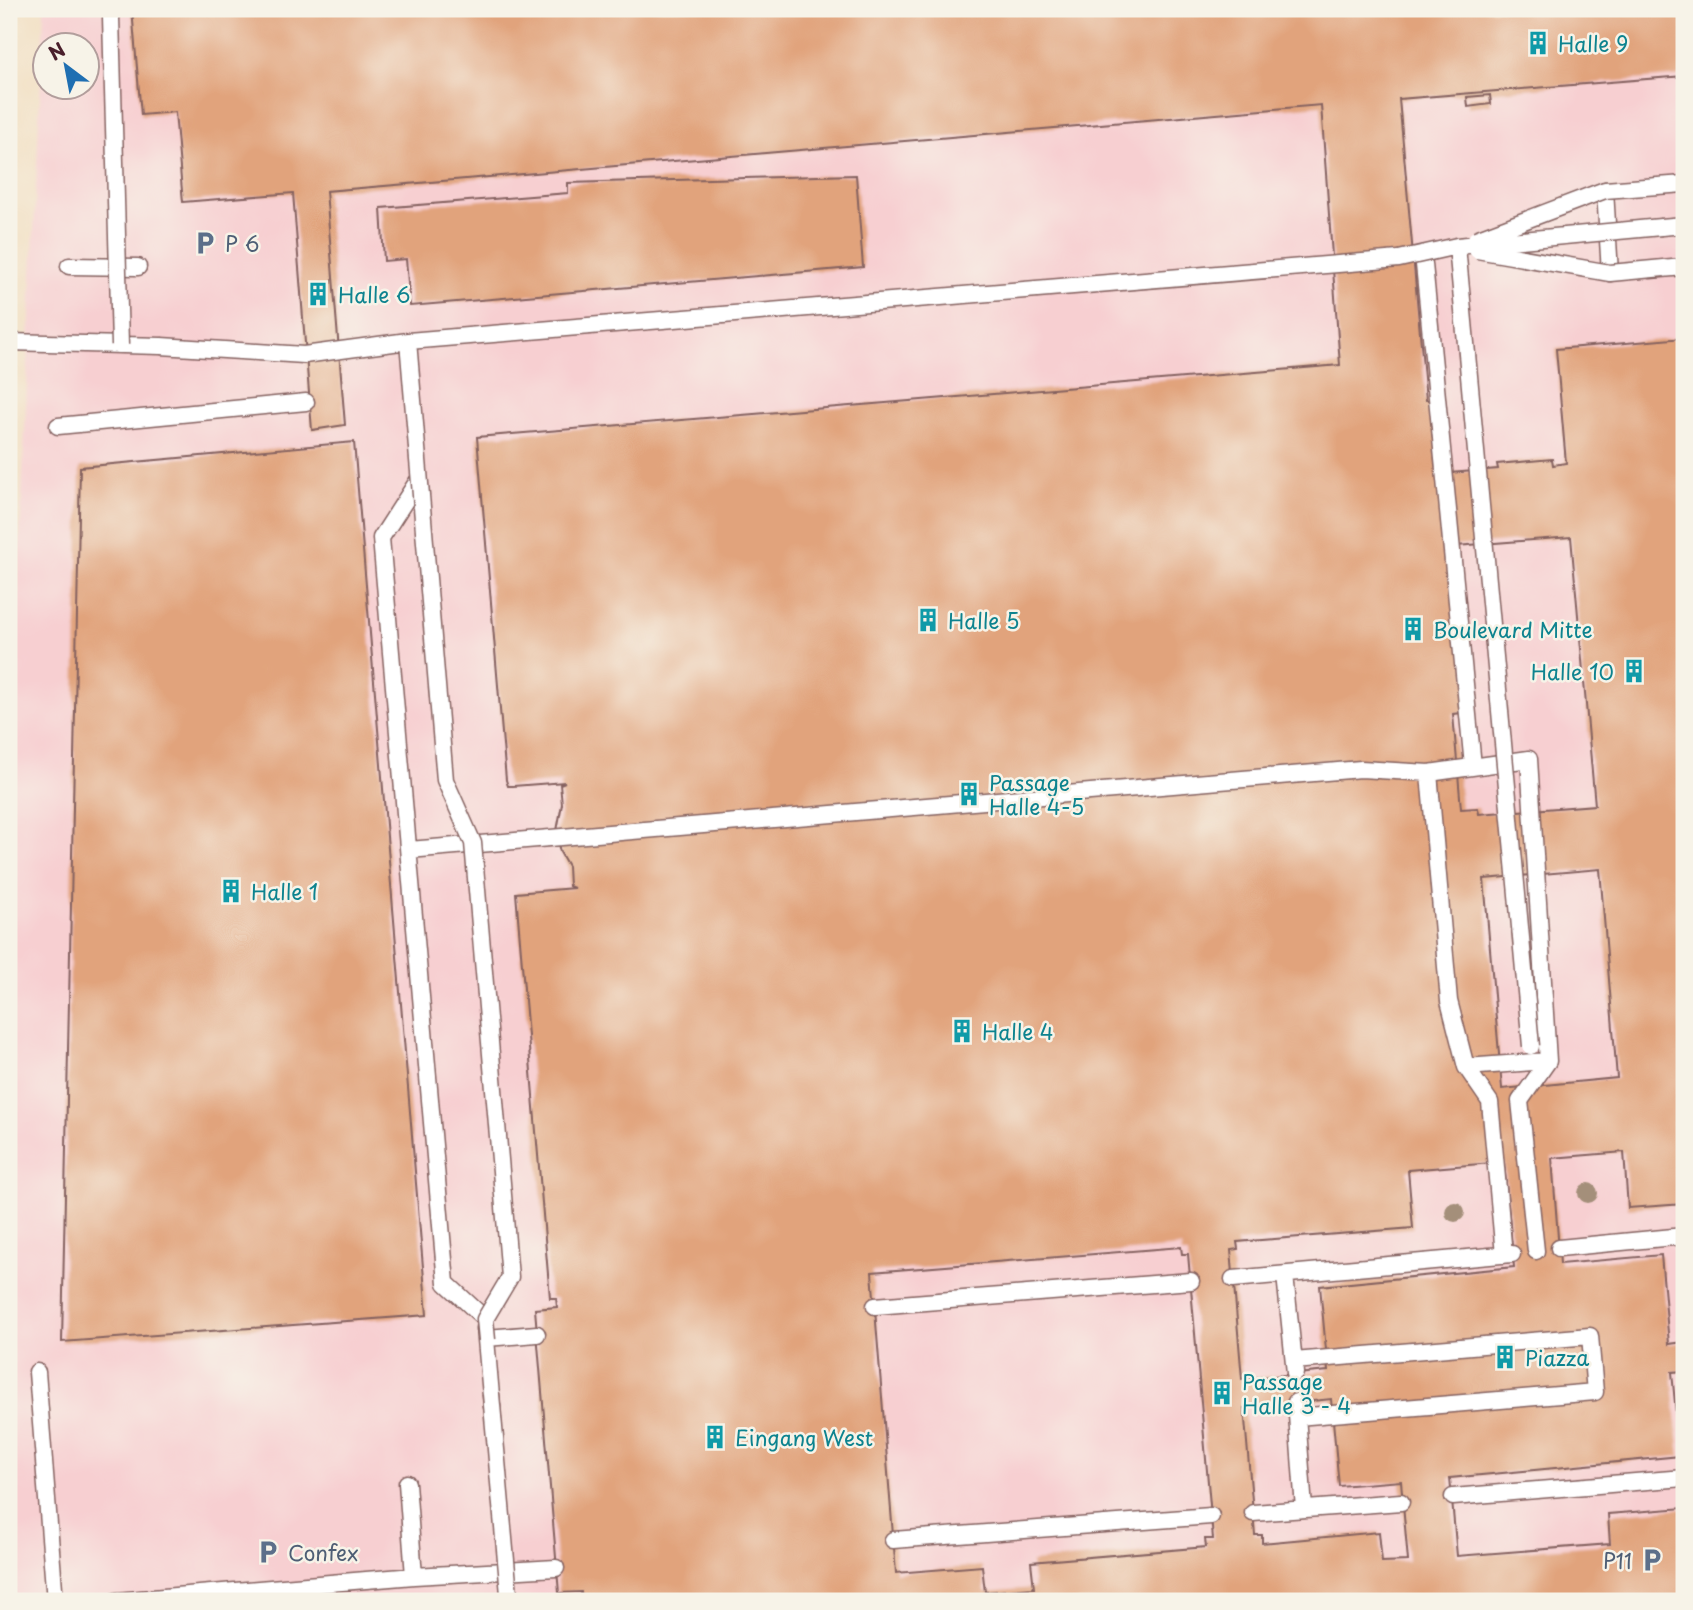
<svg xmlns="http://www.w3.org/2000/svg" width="1693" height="1610" viewBox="0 0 1693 1610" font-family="'Playpen Sans',sans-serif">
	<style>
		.built { fill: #f7cfd1; fill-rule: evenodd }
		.building { fill: #e1a37c; fill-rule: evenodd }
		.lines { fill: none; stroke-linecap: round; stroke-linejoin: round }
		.lane-casing { stroke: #856260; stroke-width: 19 }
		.lane { stroke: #fff; stroke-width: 16 }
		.lane-bridge-casing { stroke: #856260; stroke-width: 19; stroke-linecap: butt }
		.lane-bridge { stroke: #fff; stroke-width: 16 }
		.tree { fill: #a48f7a }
		.labels { text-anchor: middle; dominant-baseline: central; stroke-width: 5; stroke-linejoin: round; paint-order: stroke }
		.culture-label { font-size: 21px; fill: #0d838f; stroke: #f7f3e8; text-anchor: start }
		.service-label { font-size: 21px; fill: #4e5e75; stroke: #f7f3e8; text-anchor: start }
	</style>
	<rect width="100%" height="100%" fill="#f7f3e8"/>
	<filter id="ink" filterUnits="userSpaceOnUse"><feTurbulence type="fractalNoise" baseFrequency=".0143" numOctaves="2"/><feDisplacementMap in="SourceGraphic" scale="14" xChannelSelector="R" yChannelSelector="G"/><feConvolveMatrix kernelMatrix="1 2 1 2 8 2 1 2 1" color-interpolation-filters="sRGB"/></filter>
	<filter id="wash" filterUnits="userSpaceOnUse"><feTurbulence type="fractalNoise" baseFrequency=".00686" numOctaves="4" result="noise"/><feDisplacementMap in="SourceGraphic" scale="28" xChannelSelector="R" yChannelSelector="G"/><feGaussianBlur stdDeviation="1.57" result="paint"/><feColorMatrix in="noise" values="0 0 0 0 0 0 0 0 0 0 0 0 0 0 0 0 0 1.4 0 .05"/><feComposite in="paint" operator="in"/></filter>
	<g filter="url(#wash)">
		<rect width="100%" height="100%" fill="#f2dfc2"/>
		<path class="built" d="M44,9H1684V1601H9V780ZM46,46H88V88H46Z"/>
		<g id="blocks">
			<path class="building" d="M132,9H1684V76L1399,99L1426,400L1440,399L1450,473L1498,469L1497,464L1552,459L1553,465L1566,463L1556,349L1684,338V1204L1628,1208L1624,1152L1552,1158L1560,1264L1661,1255L1669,1344L1684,1342V1371L1672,1372L1680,1456L1450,1478L1457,1556L1610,1544L1608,1514L1684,1508V1601H582L581,1592L559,1593L535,1309L557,1307L556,1298H550L516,893L574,888L569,886L568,866L560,852L556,836L562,804L560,784L565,782L513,786H508L506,780L477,437L1340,365L1321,105L326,191L345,425L312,430L293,193L183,202L175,112L141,115ZM1571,537L1595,805L1479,814L1478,808L1461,809L1453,714L1470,712L1456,546ZM1600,869L1617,1078L1502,1089L1484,879ZM1504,1162L1514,1267L1320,1286L1328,1371L1242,1379L1231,1250L1238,1249L1237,1242L1413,1228L1408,1170ZM1181,1247L1182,1254H1188L1213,1539H1205L1206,1547L1031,1562L1034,1588L985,1592L982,1566L896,1573L872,1272ZM1331,1399L1339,1486L1401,1481L1408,1561L1382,1562L1379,1532L1262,1543V1535H1255L1244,1408Z
				M1490,95L1491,104L1468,107L1467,97Z
				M856,175L863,267L410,306L406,259L384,261L381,208L568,193V183Z
				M354,442L427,1315L62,1342L80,467Z"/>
		</g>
	</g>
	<g filter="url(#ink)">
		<use href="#blocks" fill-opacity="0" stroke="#856260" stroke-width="2"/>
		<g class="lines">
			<g class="lane-casing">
				<path id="lane" d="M1605,190L1610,273
					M1661,227L1684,225
					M1423,254L1473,766
					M69,266L138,267
					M1650,270L1684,267
					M9,342L161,346
					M58,426L306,402
					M419,479L381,538L446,1283L484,1318
					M1429,773L1449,1001L1466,1067L1490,1102L1504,1255
					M409,850L1361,769L1429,773L1529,759L1548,1061L1520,1101L1536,1251
					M1466,1067L1548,1061
					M1559,1248L1684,1236
					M1285,1275L1295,1373
					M1233,1279L1512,1254
					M875,1306L1191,1281
					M485,1328L492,1407
					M486,1338L537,1334
					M1294,1361L1590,1336L1595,1392L1297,1417
					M37,1372L55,1601
					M1296,1402L1304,1509
					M407,1483L414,1576
					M1453,1497L1684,1478
					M1253,1513L1401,1502
					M893,1540L1211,1516
					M116,1601L414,1576L556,1568"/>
			</g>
			<use href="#lane" class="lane"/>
			<g class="lane-bridge-casing">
				<path id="lane-bridge" d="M111,17L120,345
					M1476,239L1605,190L1684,184
					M1457,246L1531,1046
					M1477,250L1610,273L1664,268
					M408,341L445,780L473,843L510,1277L485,1319L487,1340
					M161,346L304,355L408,341L1399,259L1457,246L1661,227
					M491,1394L509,1594"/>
			</g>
			<use href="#lane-bridge" class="lane-bridge"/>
		</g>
		<g class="tree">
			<circle cx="1588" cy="1193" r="10"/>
			<circle cx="1455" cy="1212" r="10"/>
		</g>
	</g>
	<defs>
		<g id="building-bare" transform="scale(1.89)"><path d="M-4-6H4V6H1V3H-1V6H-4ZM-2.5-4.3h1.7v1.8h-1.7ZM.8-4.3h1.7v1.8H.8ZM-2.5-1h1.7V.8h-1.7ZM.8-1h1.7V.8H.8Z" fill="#0f9aa8" stroke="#f7f3e8" stroke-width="2.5" paint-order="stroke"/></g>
		<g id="parking-bare" transform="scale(1.89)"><path d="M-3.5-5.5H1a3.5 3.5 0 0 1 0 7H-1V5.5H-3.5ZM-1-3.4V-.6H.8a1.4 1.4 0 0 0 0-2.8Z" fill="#5c6f8a" stroke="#f7f3e8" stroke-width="2.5" paint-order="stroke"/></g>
	</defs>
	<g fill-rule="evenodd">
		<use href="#building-bare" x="1538" y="43"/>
		<use href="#parking-bare" x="205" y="243"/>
		<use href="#building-bare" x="318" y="294"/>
		<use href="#building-bare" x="928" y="620"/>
		<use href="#building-bare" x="1413" y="629"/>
		<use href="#building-bare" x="1634" y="671"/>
		<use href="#building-bare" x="969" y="794"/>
		<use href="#building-bare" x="231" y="891"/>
		<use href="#building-bare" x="962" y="1031"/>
		<use href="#building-bare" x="1505" y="1357"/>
		<use href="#building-bare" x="1222" y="1393"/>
		<use href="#building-bare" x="715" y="1437"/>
		<use href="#parking-bare" x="268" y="1552"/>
		<use href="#parking-bare" x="1652" y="1560"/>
	</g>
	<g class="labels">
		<g class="culture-label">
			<text x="1558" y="43">Halle 9</text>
			<text x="338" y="294">Halle 6</text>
			<text x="948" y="620">Halle 5</text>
			<text x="1433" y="629">Boulevard Mitte</text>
			<text x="1614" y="671" text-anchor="end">Halle 10</text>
			<text x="989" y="782">Passage<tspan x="989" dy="24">Halle 4-5</tspan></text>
			<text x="251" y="891">Halle 1</text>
			<text x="982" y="1031">Halle 4</text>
			<text x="1525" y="1357">Piazza</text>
			<text x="1242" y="1381">Passage<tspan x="1242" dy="24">Halle 3 - 4</tspan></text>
			<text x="735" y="1437">Eingang West</text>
		</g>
		<g class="service-label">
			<text x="225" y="243">P 6</text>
			<text x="288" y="1552">Confex</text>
			<text x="1632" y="1560" text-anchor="end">P11</text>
		</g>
	</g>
	<rect width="1693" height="1610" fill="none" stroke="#f7f3e8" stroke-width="35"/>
	<g transform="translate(66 66) rotate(328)"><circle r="33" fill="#f7f3e8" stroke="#b29e9c" stroke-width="2"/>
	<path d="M0-5L12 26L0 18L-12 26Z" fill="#1f6fb2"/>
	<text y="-10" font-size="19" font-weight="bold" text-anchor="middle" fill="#4a1f2b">N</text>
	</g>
</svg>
